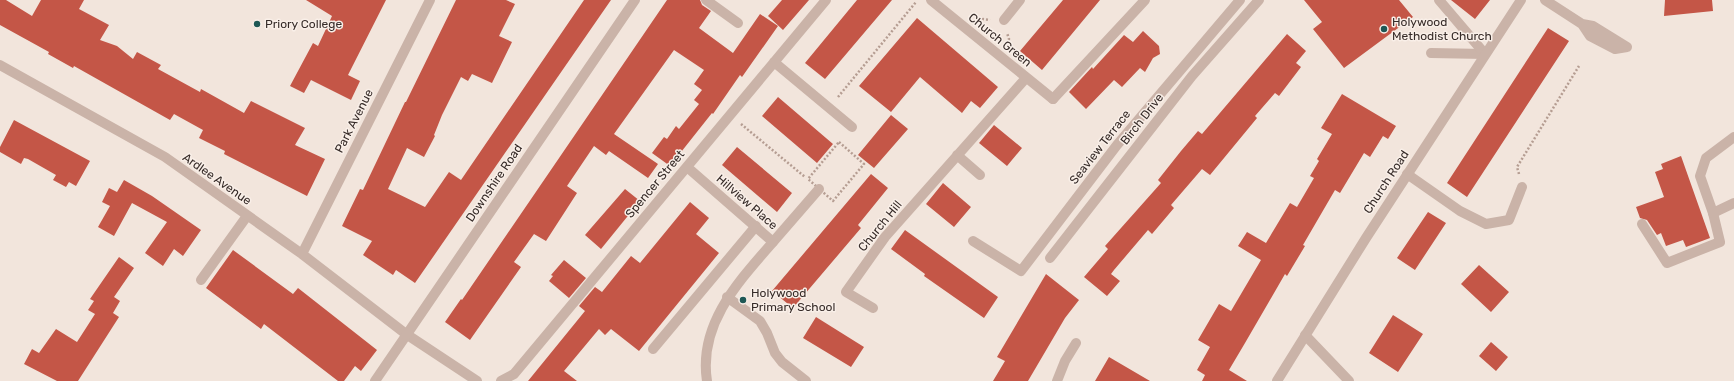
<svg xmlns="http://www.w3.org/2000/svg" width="1734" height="381" viewBox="0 0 1734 381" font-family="Rubik,sans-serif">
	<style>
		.building { fill: #c45647 }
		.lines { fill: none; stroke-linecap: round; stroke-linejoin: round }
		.path { stroke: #b59d92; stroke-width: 2.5; stroke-dasharray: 2 2; stroke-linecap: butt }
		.service { stroke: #cab3a8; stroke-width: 10 }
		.minor { stroke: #cab3a8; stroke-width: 10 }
		.tertiary { stroke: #cab3a8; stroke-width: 10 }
		.poi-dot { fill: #1e5754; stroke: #f9efe8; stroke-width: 1.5 }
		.labels { text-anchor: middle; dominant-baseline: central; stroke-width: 3; stroke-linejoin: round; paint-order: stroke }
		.poi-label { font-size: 12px; fill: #362b28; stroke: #f9efe8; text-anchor: start }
		.street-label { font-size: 12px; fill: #362b28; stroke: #f9efe8 }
	</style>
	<rect width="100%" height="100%" fill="#f2e5dc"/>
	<path class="building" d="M0,0H6L32,16L41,0H84L79,9L109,25L100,40L117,46L133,59L137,52L161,65L158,69L200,92L201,89L244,113L251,101L305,128L295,145L325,159L307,196L224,154L225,151L199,138L203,130L174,114L170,120L74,66L73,68L48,54L49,52L0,25Z
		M306,0H386L348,75L360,81L351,100L311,80L304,93L290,86L313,43L318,46L332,16Z
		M456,0H506L515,4L499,36L512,42L492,83L472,74L468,81L461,77L442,115L434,135L435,136L424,157L407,148L388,189L425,207L449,172L461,180L584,0H611L415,283L396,270L393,275L363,255L372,241L342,226L360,189L363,190L405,102H406Z
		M667,0H700L702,5L711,11L699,28L733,53L760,14L778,26L742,77L740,75L713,114L712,113L670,166L652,153L664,137L667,139L676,126L679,129L699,104L694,100L702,90L694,84L704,70L674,50L614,134L658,164L648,178L609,151L606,155L594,146L567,186L577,193L546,241L534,234L514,262L521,267L470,340L445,322L461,299L462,300Z
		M782,0H809L783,30L768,16Z
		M857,0H892L825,79L805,63Z
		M1063,0H1100L1042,70L1020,51Z
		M1304,0H1399L1413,17L1344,68L1313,29L1322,22Z
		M1451,0H1490L1475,19Z
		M1665,0H1712L1713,11L1664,16Z
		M917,18L998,87L980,108L971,101L962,113L920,77L891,112L859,86Z
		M1548,28L1569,41L1467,197L1447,183Z
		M1143,31L1159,46L1160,54L1153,58L1145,72L1140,68L1122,87L1114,80L1086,109L1069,92L1092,67L1093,69L1124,35L1133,42Z
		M1287,34L1306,51L1296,63L1301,67L1279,96L1275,93L1255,116L1257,118L1210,175L1202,169L1171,205L1174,208L1152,234L1148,230L1114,270L1111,274L1120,281L1107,296L1084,277L1108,249L1105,246L1161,183L1158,180L1181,151L1198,131L1202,134Z
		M1342,94L1396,126L1388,139L1383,136L1370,157L1364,153L1340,193L1335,190L1303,245L1305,246L1287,276L1285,274L1245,343L1229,370L1247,381H1202L1205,375L1197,370L1210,347L1198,340L1219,304L1231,311L1261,260L1238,246L1247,232L1266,243L1290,203L1297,207L1314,178L1310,176L1319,161L1317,159L1332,134L1321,128Z
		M778,97L833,144L817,163L762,116Z
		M891,115L908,129L874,168L858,155Z
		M14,120L90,161L76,186L69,182L66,187L53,180L56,175L28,159L24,158L21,164L0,152V147Z
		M994,125L1022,148L1007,166L979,143Z
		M737,147L792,193L777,212L722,165Z
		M1681,156L1710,238L1686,247L1683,240L1666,246L1661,233L1657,235L1647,220L1640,218L1636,207L1664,197L1655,172L1663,169L1661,164Z
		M871,174L888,188L858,225L861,228L793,308L772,291Z
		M124,180L152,196L201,230L183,256L174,249L163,266L145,253L167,222L132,203L114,236L98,227L110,206L102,202L109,188L117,192Z
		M943,183L971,207L954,227L926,204Z
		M625,189L640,201L601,249L585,235Z
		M690,202L709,218L696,234L719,253L639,351L611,329L605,335L599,329L564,371L577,381H528L585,311L579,306L595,287L602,292L631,256L640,263Z
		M1428,212L1446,223L1415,270L1397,258Z
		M905,230L998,297L984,318L924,276L925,274L891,249Z
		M233,250L293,294L298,288L377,350L361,371L355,366L344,381H338L264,324L261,329L206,288Z
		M119,257L134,268L114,297L120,301L113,313L119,317L78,381H57L24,364L32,349L39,353L56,329L77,342L95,314L88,310L94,301L90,299Z
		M564,260L586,278L569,298L549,281L553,276L551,275Z
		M1479,265L1509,292L1491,312L1461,284Z
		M1046,274L1079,300L1065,318L1028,381H993L1005,361L997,357Z
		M1393,315L1423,334L1398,372L1369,353Z
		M816,317L864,347L851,367L803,338Z
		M1491,342L1508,357L1496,371L1479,356Z
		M1109,357L1150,381H1095Z"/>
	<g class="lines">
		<path class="path" d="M980,23L983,19L990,20
			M1006,43L1009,39L1007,33
			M838,97L916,2
			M741,124L805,177
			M839,142L864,164L833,201L808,179Z
			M1519,174L1517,167L1579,66"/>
		<path class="service" d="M706,0L738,23
			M1545,0L1582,24L1590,36L1615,49L1627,47
			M1582,24L1593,26L1627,47
			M1431,53L1485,54
			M1053,99L1145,0
			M1407,174L1460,211L1486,224L1509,220L1522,187
			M1642,224L1667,263L1720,242L1713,213
			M201,280L247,216
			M727,297L760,321L767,333L775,353L782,362L806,381
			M653,349L756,226
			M707,381C698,324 739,281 773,242
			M1057,381L1065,361L1076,343"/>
		<path class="minor" d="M931,0L1053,99
			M1439,0L1485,54
			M1004,20L1020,0
			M774,62L852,127
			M0,65L165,157L302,254L406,334L477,381
			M1734,137L1706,158L1700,176L1713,213L1734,203
			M957,155L980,175
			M687,167L773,242L819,189
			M973,241L1021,271L1117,145L1240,0
			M302,254L430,0
			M1050,258L1192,76L1259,0
			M873,308L846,292L885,237L1026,78
			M1305,335L1349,381
			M501,381L514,374L826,0"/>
		<path class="tertiary" d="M375,381L635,0
			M1277,381L1366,238L1521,0"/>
	</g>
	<g class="poi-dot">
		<circle cx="257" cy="24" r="4"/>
		<circle cx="1384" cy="29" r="4"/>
		<circle cx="743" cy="300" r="4"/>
	</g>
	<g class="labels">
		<g class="poi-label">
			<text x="1392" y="22">Holywood<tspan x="1392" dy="14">Methodist Church</tspan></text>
			<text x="265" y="24">Priory College</text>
			<text x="751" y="293">Holywood<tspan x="751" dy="14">Primary School</tspan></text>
		</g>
		<g class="street-label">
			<text transform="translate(1000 40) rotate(39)">Church Green</text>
			<text transform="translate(1142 119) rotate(-52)">Birch Drive</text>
			<text transform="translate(354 121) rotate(-63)">Park Avenue</text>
			<text transform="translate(1100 147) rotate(-52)">Seaview Terrace</text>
			<text transform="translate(217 179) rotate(35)">Ardlee Avenue</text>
			<text transform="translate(1386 182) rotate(-57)">Church Road</text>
			<text transform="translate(494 183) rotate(-56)">Downshire Road</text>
			<text transform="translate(655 184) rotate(-50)">Spencer Street</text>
			<text transform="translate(747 202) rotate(41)">Hillview Place</text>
			<text transform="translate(880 226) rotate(-51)">Church Hill</text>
		</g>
	</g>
</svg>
